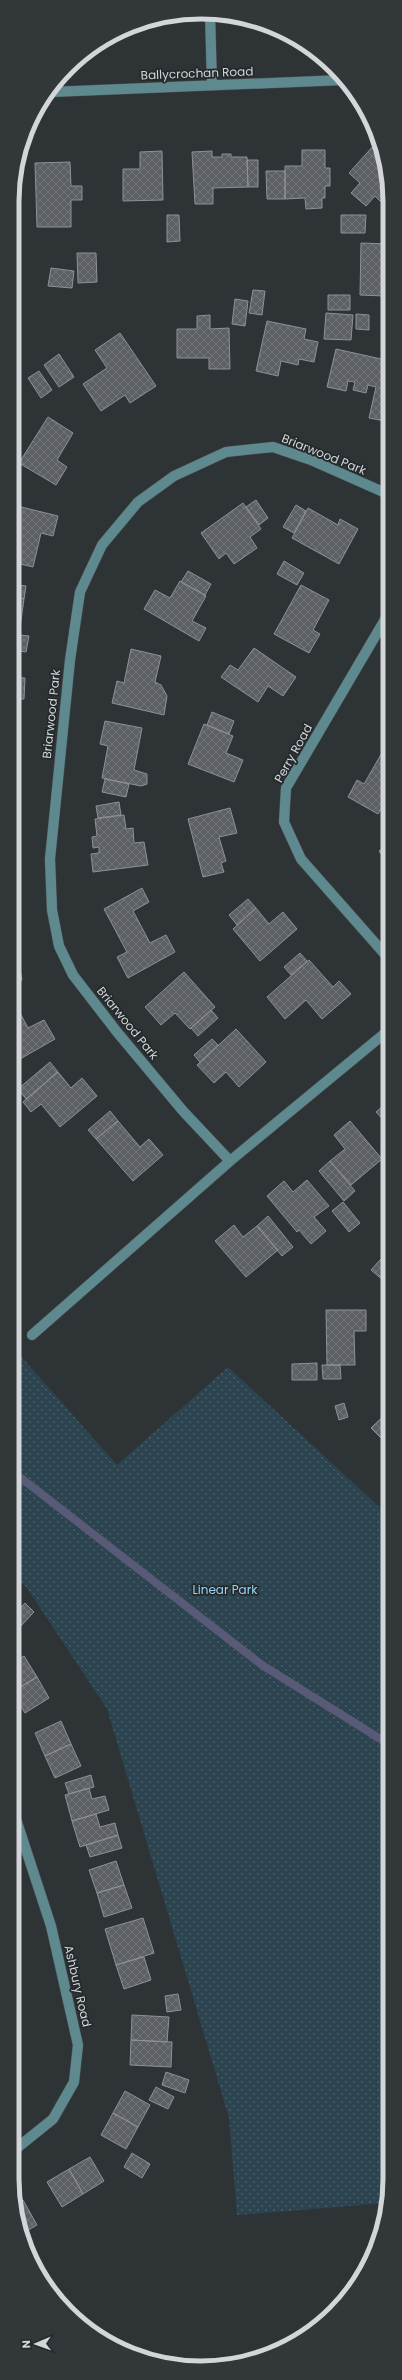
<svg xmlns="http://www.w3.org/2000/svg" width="402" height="2380" viewBox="0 0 402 2380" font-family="Poppins,sans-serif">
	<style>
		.park { fill: url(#park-dots) }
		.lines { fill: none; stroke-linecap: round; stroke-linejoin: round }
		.stream { stroke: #585a77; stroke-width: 8 }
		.building { fill: url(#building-cross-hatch); stroke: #8e9298 }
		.minor-casing { stroke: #4c5053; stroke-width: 11 }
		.minor { stroke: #5e8a8f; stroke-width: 10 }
		.labels { text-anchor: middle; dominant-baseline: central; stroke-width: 3.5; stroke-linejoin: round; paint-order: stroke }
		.street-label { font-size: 12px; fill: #d2d6d8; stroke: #24292c }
		.park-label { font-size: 12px; fill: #95d4f3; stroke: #24292c }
		.rim { fill: none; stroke: #d2d6d8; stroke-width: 5 }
	</style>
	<defs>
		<pattern id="park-dots" width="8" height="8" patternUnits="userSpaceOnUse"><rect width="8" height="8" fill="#2c4450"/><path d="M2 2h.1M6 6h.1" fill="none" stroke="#4a5e68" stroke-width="1.8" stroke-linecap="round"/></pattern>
		<pattern id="building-cross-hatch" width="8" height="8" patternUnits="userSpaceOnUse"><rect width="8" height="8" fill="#5c5f64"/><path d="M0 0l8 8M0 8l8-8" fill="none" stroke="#727579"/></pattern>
	</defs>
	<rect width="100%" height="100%" fill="#2e3336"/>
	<path class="park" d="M12,1346L117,1465L228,1367L390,1517V2192L387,2203L237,2215L229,2118L107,1709L27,1588L12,1575Z"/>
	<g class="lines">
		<path class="stream" d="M12,1471L262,1665L390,1745"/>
	</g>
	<path class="building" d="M375,144L380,149L390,188L388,209L375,196L366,206L351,193L360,183L349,173Z
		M302,150H325V168H330V186H325V198H322V208L306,209L305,198L285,199V166H302Z
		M162,151L163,200L123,201V169H140V152Z
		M212,151V157H222V154H231V157H247L248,187L213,188V204H195L192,152Z
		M247,160H258V187H248Z
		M70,162L71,186H82V200H71V227H37L35,163Z
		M266,171H285V199H267Z
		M167,215H179L180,241L167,242Z
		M341,215H366L365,233H341Z
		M361,243L390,244V264H386L385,296L360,295Z
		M77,253H96L97,282L78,283Z
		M51,268L74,271L72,288L48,286Z
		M253,290L265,291L262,315L249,313Z
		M328,295H350V310H328Z
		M235,299L248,301L245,326L232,324Z
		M326,313L353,315L351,340L324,339Z
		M356,314L369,315V330L356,329Z
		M210,315V329L229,328L230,369H209V358H177V329H197V316Z
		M267,321L306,329L304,339L318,342L314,362L299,359L298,365L281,361L278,376L256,371Z
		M120,333L156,386L130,403L125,395L101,411L83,384L107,368L95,350Z
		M336,349L390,361V422L369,418L376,387L368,385L366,393L353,390L355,382L348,381L346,391L327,387Z
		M59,354L74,377L59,387L44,365Z
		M39,371L52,390L41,398L28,378Z
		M48,417L73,433L57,460L67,467L56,485L19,463Z
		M256,500L268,518L259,525L246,507Z
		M243,503L261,529L250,537L257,548L234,564L226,553L219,559L201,533Z
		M13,505L58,516L53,536L41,533L33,567L12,562Z
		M296,505L306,511L294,533L283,527Z
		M308,508L338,525L340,519L358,529L339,564L292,538Z
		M284,561L304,573L297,585L277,574Z
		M188,571L211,584L205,595L181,582Z
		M180,581L206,596L192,621L206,628L199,641L144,609L155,590L170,598Z
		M12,584L26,586L24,599L12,597Z
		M301,585L329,600L313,630L320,634L309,653L274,634Z
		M12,597L24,599L19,635L29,636L26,652L12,650Z
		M254,648L296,677L283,696L268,686L258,702L221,677L230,665L238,670Z
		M131,649L161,656L155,682L161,685L167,696L164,715L112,703L117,681L124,683Z
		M12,677L25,678L24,699H14L12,721Z
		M212,712L234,721L229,734L207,725Z
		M105,721L142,728L134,770L147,774V784L141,786L102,778L108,746L100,744Z
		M204,724L233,736L226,753L243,760L234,782L188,764Z
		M390,736V753L382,749Z
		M383,751L390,755V793L378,814L348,797L357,780L364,784Z
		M105,779L129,784L126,797L102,792Z
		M12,794H16L15,815H12Z
		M119,802L121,815L98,818L96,806Z
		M230,808L237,833L219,837L226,861L221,863L224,872L203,877L188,819Z
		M124,815L126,829L133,828L134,843L144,842L148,865L93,872L91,854L99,853V847L93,848L92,837L97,836L95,819Z
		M390,842V859L386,861L379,851Z
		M142,888L149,902L133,911L150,943L166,935L175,952L128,978L117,957L127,952L104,909Z
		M248,899L256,908L237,925L229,915Z
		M256,908L269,924L283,912L297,929L260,961L233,929Z
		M300,953L307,961L291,975L284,967Z
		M18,958L22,980L12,982V959Z
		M309,960L333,987L339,981L351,994L322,1019L306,1000L285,1019L267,997Z
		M184,972L215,1007L190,1029L175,1013L161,1025L145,1007Z
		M211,1010L218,1018L198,1036L191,1028Z
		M19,1011L28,1028L44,1020L55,1039L13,1063L12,1014Z
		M236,1029L266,1062L239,1087L226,1072L214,1083L197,1065Z
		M212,1039L218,1045L200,1062L194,1055Z
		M50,1062L58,1072L26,1099L18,1089Z
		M58,1072L71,1088L82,1078L97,1096L60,1127L41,1104L31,1112L23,1102Z
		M390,1100V1127L376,1112Z
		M110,1111L118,1121L96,1139L88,1130Z
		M118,1121L140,1147L149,1139L163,1155L133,1181L96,1139Z
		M350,1121L382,1159L351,1185L330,1161L345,1149L334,1135Z
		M330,1161L355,1191L344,1201L319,1171Z
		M307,1180L329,1206L314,1217L326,1231L311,1244L299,1230L297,1232L267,1196L284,1181L293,1192Z
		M343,1202L360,1223L349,1232L332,1211Z
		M268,1216L293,1247L282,1256L257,1226Z
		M234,1225L243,1237L257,1226L278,1250L246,1277L215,1241Z
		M390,1249V1286L371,1270Z
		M326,1310H366V1331H354L355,1365H327Z
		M317,1363V1380H292V1364Z
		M322,1365H340L341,1379H323Z
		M344,1403L348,1417L339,1420L335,1406Z
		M390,1410V1447L371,1428Z
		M390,1463V1478L382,1470Z
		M25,1603L34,1612L20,1627L12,1620V1617Z
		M24,1656L37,1677L12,1692V1663Z
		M37,1677L49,1698L25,1713L12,1692Z
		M61,1721L71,1744L45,1756L35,1733Z
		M71,1744L81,1766L55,1778L45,1756Z
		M91,1775L94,1787L69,1794L65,1783Z
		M89,1788L92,1799L105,1796L109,1810L72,1821L65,1795Z
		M96,1814L100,1827L115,1823L118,1835L80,1847L72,1821Z
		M118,1835L122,1848L90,1857L86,1845Z
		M116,1861L124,1885L97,1893L89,1870Z
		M124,1885L132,1908L104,1917L97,1893Z
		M143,1918L154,1953L116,1965L105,1929Z
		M144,1957L151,1980L124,1989L116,1965Z
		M178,1994L181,2010L167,2012L165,1996Z
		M132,2015L169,2017L167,2042L131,2040Z
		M131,2040L172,2042L171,2067L130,2065Z
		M166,2072L189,2080L185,2093L162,2085Z
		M156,2087L174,2097L168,2109L149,2100Z
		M125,2091L150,2105L138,2127L113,2113Z
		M113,2113L138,2127L126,2149L101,2135Z
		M132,2153L150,2164L142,2178L124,2167Z
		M90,2157L104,2181L83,2194L69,2169Z
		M69,2169L83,2194L62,2207L47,2182Z
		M23,2200L37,2225L23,2233L17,2204Z"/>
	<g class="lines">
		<g class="minor-casing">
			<path id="minor" d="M210,13L212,85
				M51,92L343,80
				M390,611L286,788L284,822L301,859L390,960
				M230,1161L183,1111L117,1032L73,975L59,946L52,910L50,859L70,660L80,592L102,545L138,502L174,476L226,452L273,447L311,460L390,495
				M32,1335L230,1161L390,1029
				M12,2152L53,2119L74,2082L78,2045L51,1926L12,1807"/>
		</g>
		<use href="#minor" class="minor"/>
	</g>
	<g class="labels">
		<g class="street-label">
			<text transform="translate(197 73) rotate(-2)">Ballycrochan Road</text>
			<text transform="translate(324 454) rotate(22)">Briarwood Park</text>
			<text transform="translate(51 714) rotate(-84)">Briarwood Park</text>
			<text transform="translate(293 753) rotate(-61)">Perry Road</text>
			<text transform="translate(128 1023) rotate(51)">Briarwood Park</text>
			<text transform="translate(78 1986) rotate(77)">Ashbury Road</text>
		</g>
		<g class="park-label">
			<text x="225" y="1589">Linear Park</text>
		</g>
	</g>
	<path d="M0 0H402V2380H0ZM201 19H201A182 182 0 0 1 383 201V2179A182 182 0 0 1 201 2361H201A182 182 0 0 1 19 2179V201A182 182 0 0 1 201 19Z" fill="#32373a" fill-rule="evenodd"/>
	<path class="rim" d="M201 19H201A182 182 0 0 1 383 201V2179A182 182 0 0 1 201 2361H201A182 182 0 0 1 19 2179V201A182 182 0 0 1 201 19Z"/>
	<g transform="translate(36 2344) rotate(268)" stroke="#24292c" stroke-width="3" paint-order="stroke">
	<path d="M0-3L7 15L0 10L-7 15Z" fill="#d2d6d8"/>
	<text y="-6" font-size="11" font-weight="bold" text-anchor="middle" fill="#d2d6d8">N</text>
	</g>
</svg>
